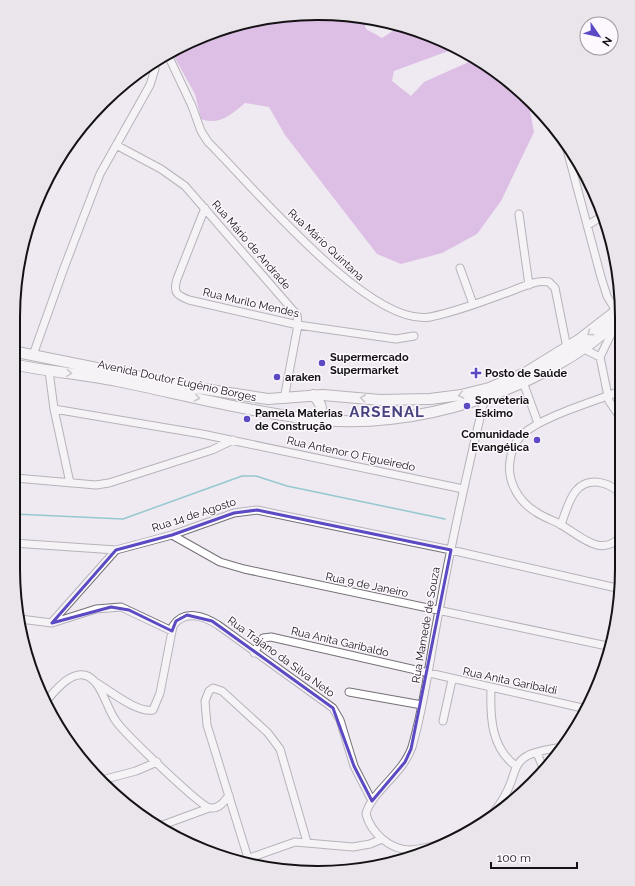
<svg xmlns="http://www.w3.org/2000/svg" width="635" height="886" viewBox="0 0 635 886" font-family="Raleway,sans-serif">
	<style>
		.forest { fill: #c78bd8 }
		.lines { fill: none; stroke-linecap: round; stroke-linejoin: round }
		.stream { stroke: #28a1a8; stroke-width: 1.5 }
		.minor-casing { stroke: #757076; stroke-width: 9 }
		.highway-casing { stroke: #757076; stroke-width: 12 }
		.minor { stroke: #fff; stroke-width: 7 }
		.highway { stroke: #fff; stroke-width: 10 }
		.oneway { stroke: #a1a0a1 }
		.marked { fill: none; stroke: #5b4ac3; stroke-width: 3; stroke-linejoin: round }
		.poi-dot { fill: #5b4ac3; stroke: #fdf7fe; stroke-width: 1.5 }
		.labels { text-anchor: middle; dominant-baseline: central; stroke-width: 3; stroke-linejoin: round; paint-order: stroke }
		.street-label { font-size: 11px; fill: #141214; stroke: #fdf7fe }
		.poi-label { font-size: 11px; font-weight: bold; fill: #141214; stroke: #fdf7fe; text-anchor: start }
		.district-label { font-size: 15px; font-weight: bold; letter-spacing: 1px; fill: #474380; stroke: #fdf7fe }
		.rim { fill: none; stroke: #141214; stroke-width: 2 }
	</style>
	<rect width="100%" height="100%" fill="#efe9f1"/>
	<path class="forest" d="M338,14L363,18L366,29L382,38L402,25L456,46L451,50L394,71L392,81L411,96L424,82L471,61L482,68L493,70L503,76L528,101L534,132L501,201L477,234L442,253L401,264L377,254L285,135L269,107L245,103C232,114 219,126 201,119L195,94L171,51L220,29L278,16Z"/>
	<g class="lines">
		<path class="stream" d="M14,514L123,519L242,476H256L287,486L445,519"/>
		<g class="minor-casing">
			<path id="minor" d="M167,53L192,106L201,131L208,142C251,184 369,328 430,317C455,312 479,303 503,294C517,290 534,279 549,282L555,288L567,348
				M116,145L161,169L185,186L297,315L298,325L284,399
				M566,146L601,277L607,296L616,311
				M205,208L177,279C173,292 176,295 189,300L298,325L396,339L414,336
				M519,214L529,285
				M588,225L601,217
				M460,268L473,304
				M616,324L600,357L609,401L620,417
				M584,349L600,357
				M33,355L64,268L100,174L150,85L155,69L153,62
				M49,371L54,409L70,483
				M523,382L538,423
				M620,391C594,402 543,416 523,434C516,440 511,452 510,461C507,481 518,501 536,512C543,517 552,520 560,524C579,535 602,559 621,536
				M54,409L202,434L463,489
				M15,478L96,485L109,483L212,450L233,440
				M561,525C568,505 574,476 602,483C610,485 615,488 621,494
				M172,535L220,562L244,569L612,647
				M13,543L116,550L172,535L234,513L257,510L451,550L621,589
				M20,619L52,623L96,609L121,607L172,631
				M52,622L116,550
				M254,653L263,638L271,637L587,709
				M97,683C110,691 137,713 153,710L160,693L173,626C184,609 204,616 218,625L333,708L340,720L354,766L372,801
				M491,688C490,717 491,748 516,766
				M349,692L422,705
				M47,700C55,691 70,672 84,675C101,678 106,708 116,721C124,733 200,806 210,808C219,809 224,802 229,795
				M443,721L452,680
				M537,753L544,770
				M102,780L136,771L157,762
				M494,812C501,803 507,793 511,782C515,771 516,762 527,756C537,750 552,749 563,747
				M160,826L209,808
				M445,843C434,846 422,849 411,850C390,850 371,833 366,814C371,792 403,774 412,747C425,703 430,656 439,611C452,539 468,468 485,397
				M248,858L207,725L205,701L209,691L213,688L222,691L268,733L280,749L307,842
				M241,861L295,842L353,847L370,844L382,839"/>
		</g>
		<g class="highway-casing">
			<path id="highway" d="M17,352L191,387L268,399L323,395L380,400L430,399L461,395L489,388L525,373L580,339L620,308
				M17,365C50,372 84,374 117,381C181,394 245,411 311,419C413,432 545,390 620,319
				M311,419C325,413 323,405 313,395"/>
		</g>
		<use href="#minor" class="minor"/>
		<use href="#highway" class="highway"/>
	</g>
	<defs><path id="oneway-chevron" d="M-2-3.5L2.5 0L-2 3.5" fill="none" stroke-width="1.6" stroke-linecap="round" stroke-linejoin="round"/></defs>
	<g class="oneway">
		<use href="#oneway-chevron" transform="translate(590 333) rotate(144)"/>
		<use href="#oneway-chevron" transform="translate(69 373) rotate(5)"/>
		<use href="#oneway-chevron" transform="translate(461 395) rotate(169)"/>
		<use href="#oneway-chevron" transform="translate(197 398) rotate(14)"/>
		<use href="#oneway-chevron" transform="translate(363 398) rotate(-173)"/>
	</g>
	<path d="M0 0H635V886H0ZM257,510L451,550L411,749L405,762L372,801L354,766L333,708L212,621L187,615L176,621L172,631L129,610L111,607L52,623L116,550L172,535L234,513Z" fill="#efe9f1" fill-opacity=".55" fill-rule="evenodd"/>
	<path class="marked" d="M257,510L451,550L411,749L405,762L372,801L354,766L333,708L212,621L187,615L176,621L172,631L129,610L111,607L52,623L116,550L172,535L234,513Z"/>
	<g class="poi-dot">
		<circle cx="322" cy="363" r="4"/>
		<path d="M474 367h4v4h4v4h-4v4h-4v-4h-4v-4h4z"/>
		<circle cx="277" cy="377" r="4"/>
		<circle cx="467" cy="406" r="4"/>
		<circle cx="247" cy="419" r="4"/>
		<circle cx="537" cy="440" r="4"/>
	</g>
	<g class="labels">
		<g class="street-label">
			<text transform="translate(251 245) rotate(49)">Rua Mário de Andrade</text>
			<text transform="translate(326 245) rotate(43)">Rua Mário Quintana</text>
			<text transform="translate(251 303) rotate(13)">Rua Murilo Mendes</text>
			<text transform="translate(177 381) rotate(12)">Avenida Doutor Eugênio Borges</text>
			<text transform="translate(351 454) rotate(12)">Rua Antenor O Figueiredo</text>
			<text transform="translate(194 515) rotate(-18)">Rua 14 de Agosto</text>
			<text transform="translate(367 585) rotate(12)">Rua 9 de Janeiro</text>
			<text transform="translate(426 625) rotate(-80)">Rua Mamede de Souza</text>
			<text transform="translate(340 642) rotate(13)">Rua Anita Garibaldo</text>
			<text transform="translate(281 657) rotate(36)">Rua Trajano da Silva Neto</text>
			<text transform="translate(510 681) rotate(12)">Rua Anita Garibaldi</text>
		</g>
		<g class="poi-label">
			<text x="330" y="357">Supermercado<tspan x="330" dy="13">Supermarket</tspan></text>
			<text x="485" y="373">Posto de Saúde</text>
			<text x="285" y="377">araken</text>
			<text x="475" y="400">Sorveteria<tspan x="475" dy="13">Eskimo</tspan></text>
			<text x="255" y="413">Pamela Materias<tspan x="255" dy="13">de Construção</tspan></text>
			<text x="529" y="434" text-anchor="end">Comunidade<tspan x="529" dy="13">Evangélica</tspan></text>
		</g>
		<g class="district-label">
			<text x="387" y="412">ARSENAL</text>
		</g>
	</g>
	<path d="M0 0H635V886H0ZM317 20H318A297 297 0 0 1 615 317V569A297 297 0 0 1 318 866H317A297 297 0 0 1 20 569V317A297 297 0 0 1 317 20Z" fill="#eae5eb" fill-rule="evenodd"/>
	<path class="rim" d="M317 20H318A297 297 0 0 1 615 317V569A297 297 0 0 1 318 866H317A297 297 0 0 1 20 569V317A297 297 0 0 1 317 20Z"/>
	<g transform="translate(599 36) rotate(124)"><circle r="19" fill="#fdf7fe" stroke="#a09ba0"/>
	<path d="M0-3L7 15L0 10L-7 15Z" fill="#5b4ac3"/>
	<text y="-6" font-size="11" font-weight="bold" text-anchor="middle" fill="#141214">N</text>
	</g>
	<path d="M491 862v6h86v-6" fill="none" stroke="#141214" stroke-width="2"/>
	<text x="497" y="862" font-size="12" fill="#141214" stroke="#fdf7fe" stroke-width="3" paint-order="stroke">100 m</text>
</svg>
